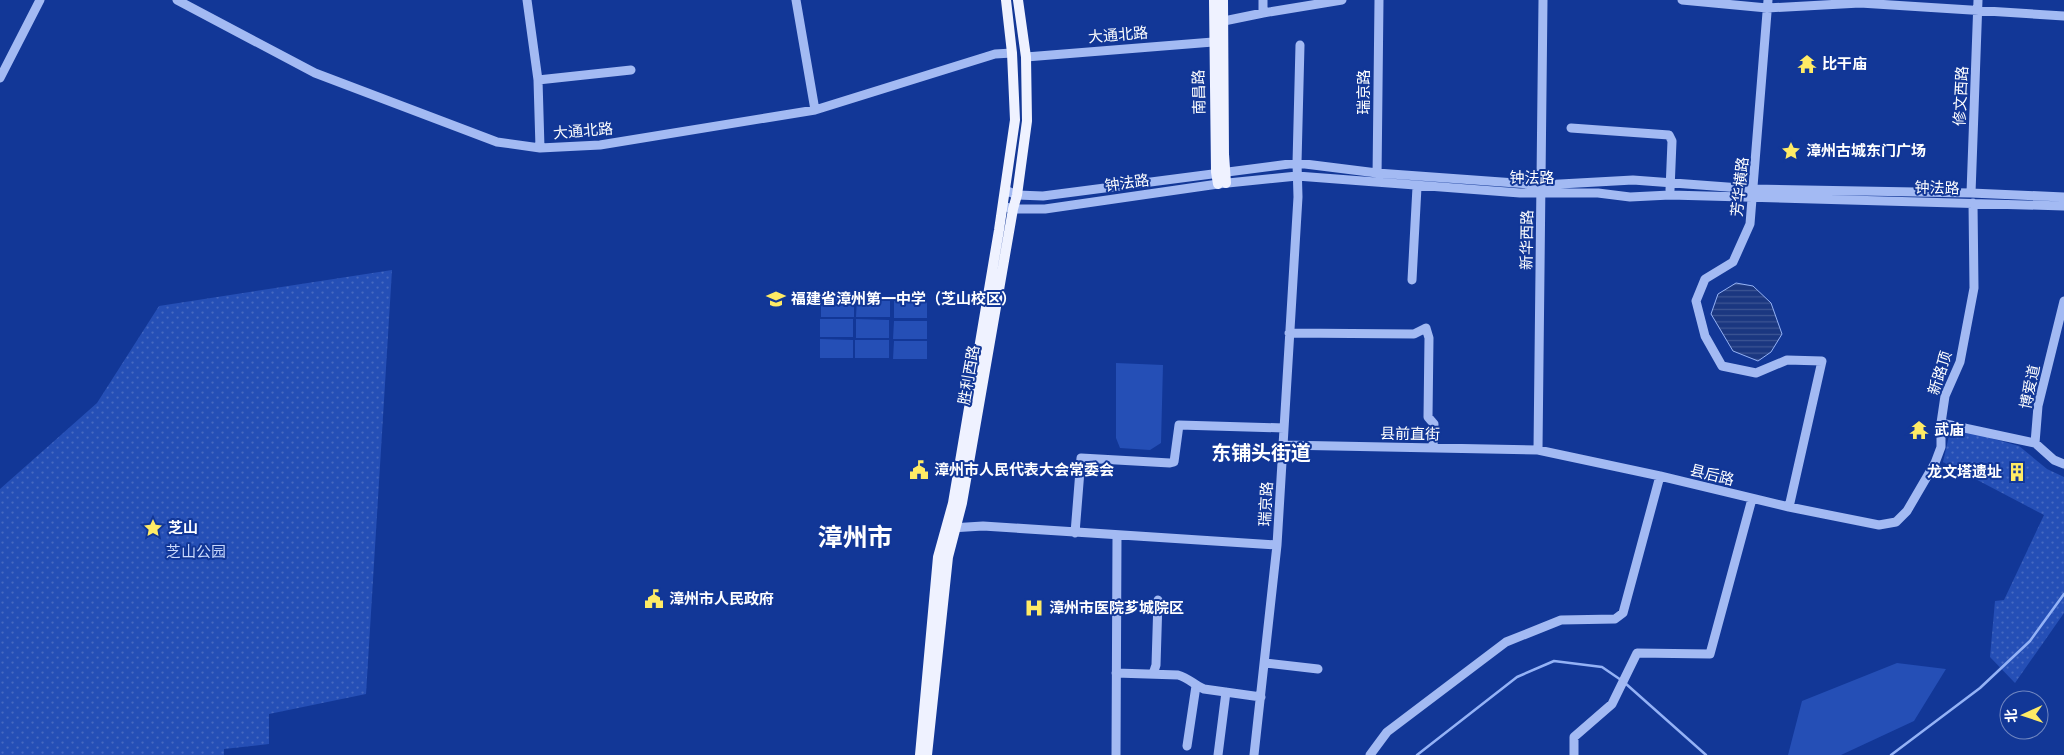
<svg xmlns="http://www.w3.org/2000/svg" width="2064" height="755" viewBox="0 0 2064 755" font-family="Signika,'Noto Sans SC',sans-serif">
	<style>
		.park { fill: url(#park-dots) }
		.pitch { fill: #254fb6 }
		.water { fill: url(#water-rules); stroke: #94b2f6 }
		.lines { fill: none; stroke-linecap: round; stroke-linejoin: round }
		.stream { stroke: #94b2f6; stroke-width: 2.5 }
		.minor { stroke: #a3baf3; stroke-width: 9 }
		.major { stroke: #eff2ff; stroke-width: 10 }
		.labels { text-anchor: middle; dominant-baseline: central; stroke-width: 4; stroke-linejoin: round; paint-order: stroke }
		.street-label { font-size: 15px; fill: #fff; stroke: #123797 }
		.poi-label { font-size: 15px; font-weight: bold; fill: #fff; stroke: #123797; text-anchor: start }
		.park-label { font-size: 15px; fill: #cad9fd; stroke: #123797 }
		.district-label { font-size: 20px; font-weight: bold; fill: #fff; stroke: #123797 }
		.town-label { font-size: 25px; font-weight: bold; fill: #fff; stroke: #123797 }
	</style>
	<defs>
		<pattern id="park-dots" width="8" height="8" patternUnits="userSpaceOnUse" patternTransform="scale(1.25)"><rect width="8" height="8" fill="#254fb6"/><path d="M2 2h.1M6 6h.1" fill="none" stroke="#4669c1" stroke-width="1.8" stroke-linecap="round"/></pattern>
		<pattern id="water-rules" width="6" height="5" patternUnits="userSpaceOnUse" patternTransform="scale(1.25)"><rect width="6" height="5" fill="#1b3780"/><path d="M0 2.5h6" fill="none" stroke="#3d5593"/></pattern>
	</defs>
	<rect width="100%" height="100%" fill="#123797"/>
	<path class="park" d="M392,270L366,694L269,714V744L224,749V755H0V489L97,403L159,306Z
		M1951,427L2019,446L2047,469L2064,477V613L2015,683L1990,657L1995,601L2004,600L2044,515L1943,462Z"/>
	<path class="pitch" d="M821,298H854V317H821Z
		M857,298L890,299V317H856Z
		M894,300H927V318H894Z
		M820,319H853V337H820Z
		M856,319L889,320V338H856Z
		M894,321H927V339H893Z
		M820,339L853,340V358H820Z
		M855,340H889V358H855Z
		M894,341H927V359H893Z
		M1116,363L1163,365L1161,443L1150,450L1120,448L1116,438Z
		M1897,663L1946,669L1914,721L1841,755H1788L1802,701Z"/>
	<path class="water" d="M1736,283L1753,286L1771,303L1782,334L1771,352L1758,361L1733,351L1711,314L1718,294Z"/>
	<g class="lines">
		<path class="stream" d="M1625,683L1706,755
			M1417,755L1517,677L1554,661L1602,667L1621,680
			M1891,755L1980,688L2030,641L2064,594"/>
		<path class="minor" d="M177,0L315,73L497,142L540,148L600,145L815,110L995,54L1012,53
			M527,0L538,80L540,148
			M796,0L815,110
			M1263,0V13
			M1682,0L1767,8L1860,3L2064,16
			M1768,0L1750,224L1733,262L1705,279L1696,301L1705,336L1722,366L1756,373L1787,360L1822,361L1789,507
			M1224,21L1263,13L1342,0
			M1026,57L1213,42
			M0,78L40,0
			M538,80L631,70
			M1571,128L1669,135L1672,141L1670,190
			M1377,178L1379,0
			M1005,190L1017,195L1043,196L1297,163L1377,173L1542,185L1633,180L1754,189L1971,193L2064,197
			M1971,193L1978,0
			M1003,206L1013,209H1045L1218,184L1297,176L1520,193H1598L1630,197L1670,195L2064,206
			M1412,280L1417,187
			M1289,333L1414,334L1426,328L1429,338L1428,417L1434,424L1433,448
			M1941,423L2035,443L2054,460L2064,464
			M2035,443L2038,406L2064,301
			M1283,445L1538,450L1660,476L1789,507L1879,525L1896,522L1907,511L1935,463L1941,447V423L1945,396L1960,362L1974,288L1973,203
			M1538,450L1543,0
			M951,528L983,526L1277,545
			M1075,533L1081,458L1170,463L1174,462L1179,425L1284,428
			M1265,663L1318,669
			M1116,673L1178,675C1189,678 1194,685 1204,689L1261,697
			M1153,674L1156,665L1158,600
			M1187,746L1196,686
			M1116,755L1117,536
			M1218,755L1226,692
			M1254,755L1277,545L1298,197L1297,163L1300,45
			M1370,755L1387,732L1506,642L1561,620L1615,619L1623,613L1660,476
			M1574,755V737L1612,704L1637,653L1710,654L1752,499"/>
		<path class="major" d="M1214,0L1216,172L1218,184
			M1223,0L1224,154L1226,183
			M920,755L938,557L953,503L999,230L1015,120L1012,53L1006,0
			M927,755L948,557L962,503L1013,209L1017,195L1027,121L1026,57L1018,0"/>
	</g>
	<defs>
		<g id="temple-bare" transform="scale(1.5)"><path d="M0-6L5-2H3V0L6.5 2.5H4V6H1.5V3h-3V6H-4V2.5H-6.5L-3 0V-2H-5Z" fill="#ffeb65" stroke="#123797" stroke-width="2.5" paint-order="stroke"/></g>
		<g id="sight-bare" transform="scale(1.5)"><path d="M0-6L1.8-2.2L6-1.7L2.9 1.2L3.7 5.4L0 3.3L-3.7 5.4L-2.9 1.2L-6-1.7L-1.8-2.2Z" fill="#ffeb65" stroke="#123797" stroke-width="2.5" paint-order="stroke"/></g>
		<g id="school-bare" transform="scale(1.5)"><path d="M0-5L7-2L0 1L-7-2ZM-4 1L0 2.5L4 1V4Q0 6-4 4Z" fill="#ffeb65" stroke="#123797" stroke-width="2.5" paint-order="stroke"/></g>
		<g id="civic-bare" transform="scale(1.5)"><path d="M-.6-6.5H3V-4.5H.6V-3L4-1V1h2V6H-6V1h2V-1L-.6-3ZM-1.2 2.5V6h2.4V2.5Z" fill="#ffeb65" stroke="#123797" stroke-width="2.5" paint-order="stroke"/></g>
		<g id="building-bare" transform="scale(1.5)"><path d="M-4-6H4V6H1V3H-1V6H-4ZM-2.5-4.3h1.7v1.8h-1.7ZM.8-4.3h1.7v1.8H.8ZM-2.5-1h1.7V.8h-1.7ZM.8-1h1.7V.8H.8Z" fill="#ffeb65" stroke="#123797" stroke-width="2.5" paint-order="stroke"/></g>
		<g id="hospital-bare" transform="scale(1.5)"><path d="M-5-5h3v3.5h4V-5h3V5h-3V1.5h-4V5h-3Z" fill="#ffeb65" stroke="#123797" stroke-width="2.5" paint-order="stroke"/></g>
	</defs>
	<g fill-rule="evenodd">
		<use href="#temple-bare" x="1807" y="64"/>
		<use href="#sight-bare" x="1791" y="151"/>
		<use href="#school-bare" x="776" y="299"/>
		<use href="#temple-bare" x="1919" y="430"/>
		<use href="#civic-bare" x="919" y="470"/>
		<use href="#building-bare" x="2017" y="472"/>
		<use href="#sight-bare" x="153" y="528"/>
		<use href="#civic-bare" x="654" y="599"/>
		<use href="#hospital-bare" x="1034" y="608"/>
	</g>
	<g class="labels">
		<g class="street-label">
			<text transform="translate(1118 35) rotate(-5)">大通北路</text>
			<text transform="translate(1199 92) rotate(-91)">南昌路</text>
			<text transform="translate(1364 92) rotate(-90)">瑞京路</text>
			<text transform="translate(1961 96) rotate(-87)">修文西路</text>
			<text transform="translate(583 131) rotate(-5)">大通北路</text>
			<text x="1532" y="178">钟法路</text>
			<text transform="translate(1127 183) rotate(-8)">钟法路</text>
			<text transform="translate(1740 187) rotate(-84)">芳华横路</text>
			<text transform="translate(1937 188) rotate(1)">钟法路</text>
			<text transform="translate(1527 240) rotate(-89)">新华西路</text>
			<text transform="translate(1940 373) rotate(-72)">新路顶</text>
			<text transform="translate(969 375) rotate(-80)">胜利西路</text>
			<text transform="translate(2030 387) rotate(-78)">博爱道</text>
			<text transform="translate(1410 434) rotate(1)">县前直街</text>
			<text transform="translate(1712 475) rotate(14)">县后路</text>
			<text transform="translate(1266 504) rotate(-87)">瑞京路</text>
		</g>
		<g class="poi-label">
			<text x="1822" y="64">比干庙</text>
			<text x="1806" y="151">漳州古城东门广场</text>
			<text x="791" y="299">福建省漳州第一中学（芝山校区）</text>
			<text x="1934" y="430">武庙</text>
			<text x="934" y="470">漳州市人民代表大会常委会</text>
			<text x="2002" y="472" text-anchor="end">龙文塔遗址</text>
			<text x="168" y="528">芝山</text>
			<text x="669" y="599">漳州市人民政府</text>
			<text x="1049" y="608">漳州市医院芗城院区</text>
		</g>
		<g class="park-label">
			<text x="196" y="552">芝山公园</text>
		</g>
		<g class="district-label">
			<text x="1261" y="453">东铺头街道</text>
		</g>
		<g class="town-label">
			<text x="855" y="537">漳州市</text>
		</g>
	</g>
	<g transform="translate(2024 715) rotate(267)"><circle r="24" fill="#123797" stroke="#7187c1"/>
	<path d="M0-4L9 19L0 12L-9 19Z" fill="#ffeb65"/>
	<text y="-8" font-size="14" font-weight="bold" text-anchor="middle" fill="#ffffff">北</text>
	</g>
</svg>
